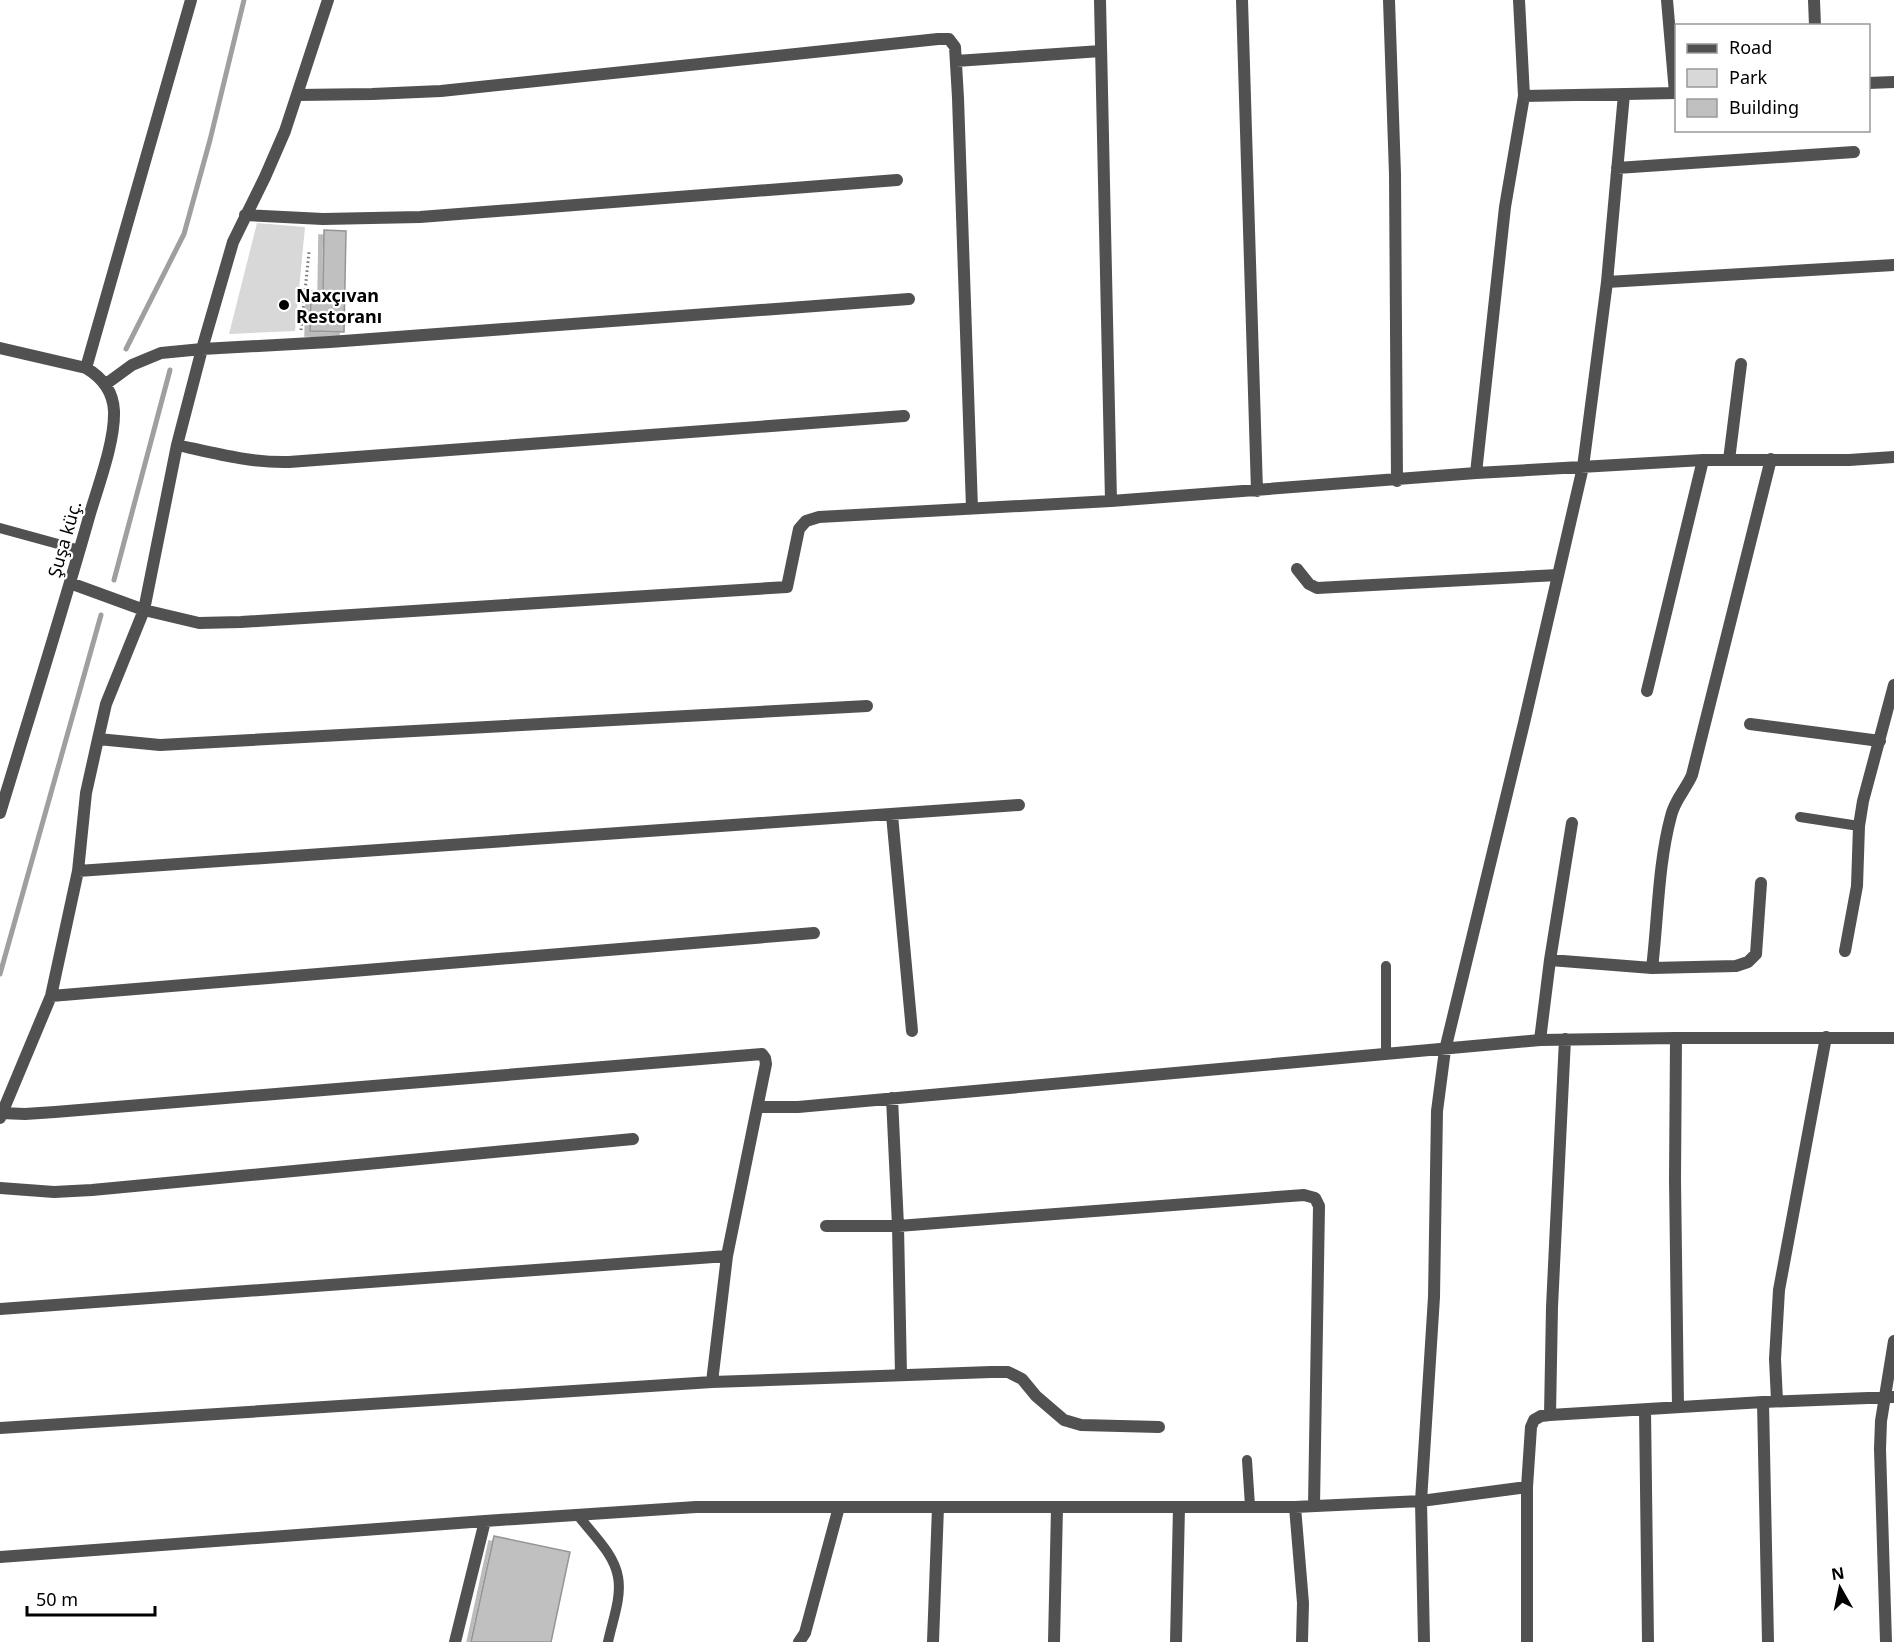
<svg xmlns="http://www.w3.org/2000/svg" width="1894" height="1642" viewBox="0 0 1894 1642" font-family="'Noto Sans',sans-serif">
	<style>
		.green { fill: #d8d8d8 }
		.lines { fill: none; stroke-linecap: round; stroke-linejoin: round }
		.stream { stroke: #9f9f9f; stroke-width: 5 }
		.building { fill: #c0c0c0; stroke: #959595; stroke-width: 1.5; filter: url(#shadow) }
		.path { stroke: #737373; stroke-width: 3; stroke-dasharray: 1.5 3; stroke-linecap: butt }
		.lane { stroke: #515151; stroke-width: 10 }
		.street { stroke: #515151; stroke-width: 12 }
		.poi-dot { fill: #000; stroke: #fff; stroke-width: 2 }
		.labels { text-anchor: middle; dominant-baseline: central; stroke-width: 4.5; stroke-linejoin: round; paint-order: stroke }
		.poi-label { font-size: 18px; font-weight: bold; fill: #000; stroke: #fff; text-anchor: start }
		.street-label { font-size: 18px; fill: #000; stroke: #fff }
	</style>
	<defs>
		<filter id="shadow"><feDropShadow dx="-5" dy="5" stdDeviation="0" flood-color="#0004"/></filter>
	</defs>
	<rect width="100%" height="100%" fill="#fff"/>
	<path class="green" d="M257,223L305,227L295,331L229,334Z"/>
	<g class="lines">
		<path class="stream" d="M126,349L184,234L210,140L244,0
			M114,580L170,370
			M0,974L101,615"/>
	</g>
	<path class="building" d="M324,230L346,231L344,332L310,331L311,291H323Z
		M494,1536L570,1552L551,1642H471Z"/>
	<g class="lines">
		<path class="path" d="M301,330L309,252"/>
		<path class="lane" d="M0,528L80,550
			M1800,817L1859,826
			M1386,966V1054
			M1247,1460L1250,1506
			M577,1514C591,1533 614,1553 618,1577C622,1597 612,1622 608,1642"/>
		<path class="street" d="M1100,0L1111,501
			M1242,0L1257,491
			M1389,0L1395,174L1397,481
			M1667,0L1675,93
			M1814,0L1815,26
			M956,61L1101,51
			M1868,83L1894,82
			M297,95L372,94L441,91L938,39H949L955,47L958,98L972,508
			M1524,96L1676,93
			M1617,168L1854,152
			M245,215L323,219L420,217L897,180
			M1607,282L1894,265
			M0,348L86,368C103,378 113,391 114,411C115,442 98,486 89,517C61,616 30,714 0,813
			M86,368L191,0
			M106,384L132,365L161,353L202,349L330,342L909,299
			M177,445C214,453 250,463 289,462L904,416
			M1729,460L1741,364
			M1476,473L1505,207L1524,96L1519,0
			M1297,569L1309,584L1317,588L1558,575
			M70,583L144,610L199,623L241,622L787,587L799,529L806,521L819,517L1111,501L1476,473L1703,460H1849L1894,457
			M1647,691L1703,460
			M1750,724L1880,741
			M98,739L160,745L867,706
			M892,815L912,1031
			M78,871L1019,805
			M1845,951L1857,886L1859,826L1863,801L1894,685
			M1550,960L1572,823
			M1652,968L1736,966L1748,962L1756,954L1761,883
			M51,996L814,933
			M1676,1038L1675,1179L1678,1407
			M1540,1040L1550,960L1652,968C1658,919 1658,864 1671,816C1674,801 1686,789 1692,775L1771,459
			M892,1098L898,1226L901,1375
			M758,1107H798L1540,1040L1676,1038H1894
			M1,1113L25,1114L55,1112L762,1054L765,1058L766,1064L727,1256L712,1382
			M0,1118L51,996L78,871L86,793L98,739L106,704L144,610L177,445L202,349L233,242L265,177L285,131L328,0
			M0,1188L54,1192L92,1190L633,1139
			M826,1226H898L1304,1195L1315,1198L1319,1206L1314,1506
			M0,1309L727,1256
			M1777,1401L1775,1359L1779,1290L1826,1037
			M1763,1402L1768,1642
			M1645,1410L1648,1642
			M1550,1415L1763,1402L1894,1397
			M0,1428L712,1382L991,1372H1008L1022,1379L1036,1396L1064,1420L1081,1425L1159,1427
			M1295,1507L1303,1603L1302,1642
			M0,1557L485,1521L696,1507H1295L1421,1501L1527,1487
			M455,1642L485,1521
			M799,1642L805,1633L839,1507
			M933,1642L938,1507
			M1054,1642L1057,1508
			M1176,1642L1179,1507
			M1424,1642L1421,1501L1434,1297L1437,1111L1445,1050L1524,723L1583,467L1607,282L1624,94
			M1527,1642V1487L1531,1427L1534,1420L1541,1416L1550,1415L1552,1307L1565,1039
			M1886,1642L1880,1449L1881,1421L1894,1341"/>
	</g>
	<circle class="poi-dot" cx="284" cy="305" r="6"/>
	<g class="labels">
		<g class="poi-label">
			<text x="296" y="295">Naxçıvan<tspan x="296" dy="21">Restoranı</tspan></text>
		</g>
		<g class="street-label">
			<text transform="translate(64 539) rotate(-74)">Şuşa küç.</text>
		</g>
	</g>
	<rect x="1675" y="24" width="195" height="108" fill="#ffffff" stroke="#999999" stroke-width="1.5"/>
	<rect x="1687" y="44" width="30" height="9" fill="#515151" stroke="#999999" stroke-width="1.5"/>
	<text x="1729" y="54" font-size="18" fill="#000000">Road</text>
	<rect x="1687" y="69" width="30" height="18" fill="#d8d8d8" stroke="#999999" stroke-width="1.5"/>
	<text x="1729" y="84" font-size="18" fill="#000000">Park</text>
	<rect x="1687" y="99" width="30" height="18" fill="#c0c0c0" stroke="#999999" stroke-width="1.5"/>
	<text x="1729" y="114" font-size="18" fill="#000000">Building</text>
	<g transform="translate(1840 1588) rotate(351)" stroke="#ffffff" stroke-width="4.5" paint-order="stroke">
	<path d="M0-4.5L10 22L0 15L-10 22Z" fill="#000000"/>
	<text y="-9" font-size="16" font-weight="bold" text-anchor="middle" fill="#000000">N</text>
	</g>
	<path d="M27 1606v9h128v-9" fill="none" stroke="#000000" stroke-width="3"/>
	<text x="36" y="1606" font-size="18" fill="#000000" stroke="#ffffff" stroke-width="4.5" paint-order="stroke">50 m</text>
</svg>
